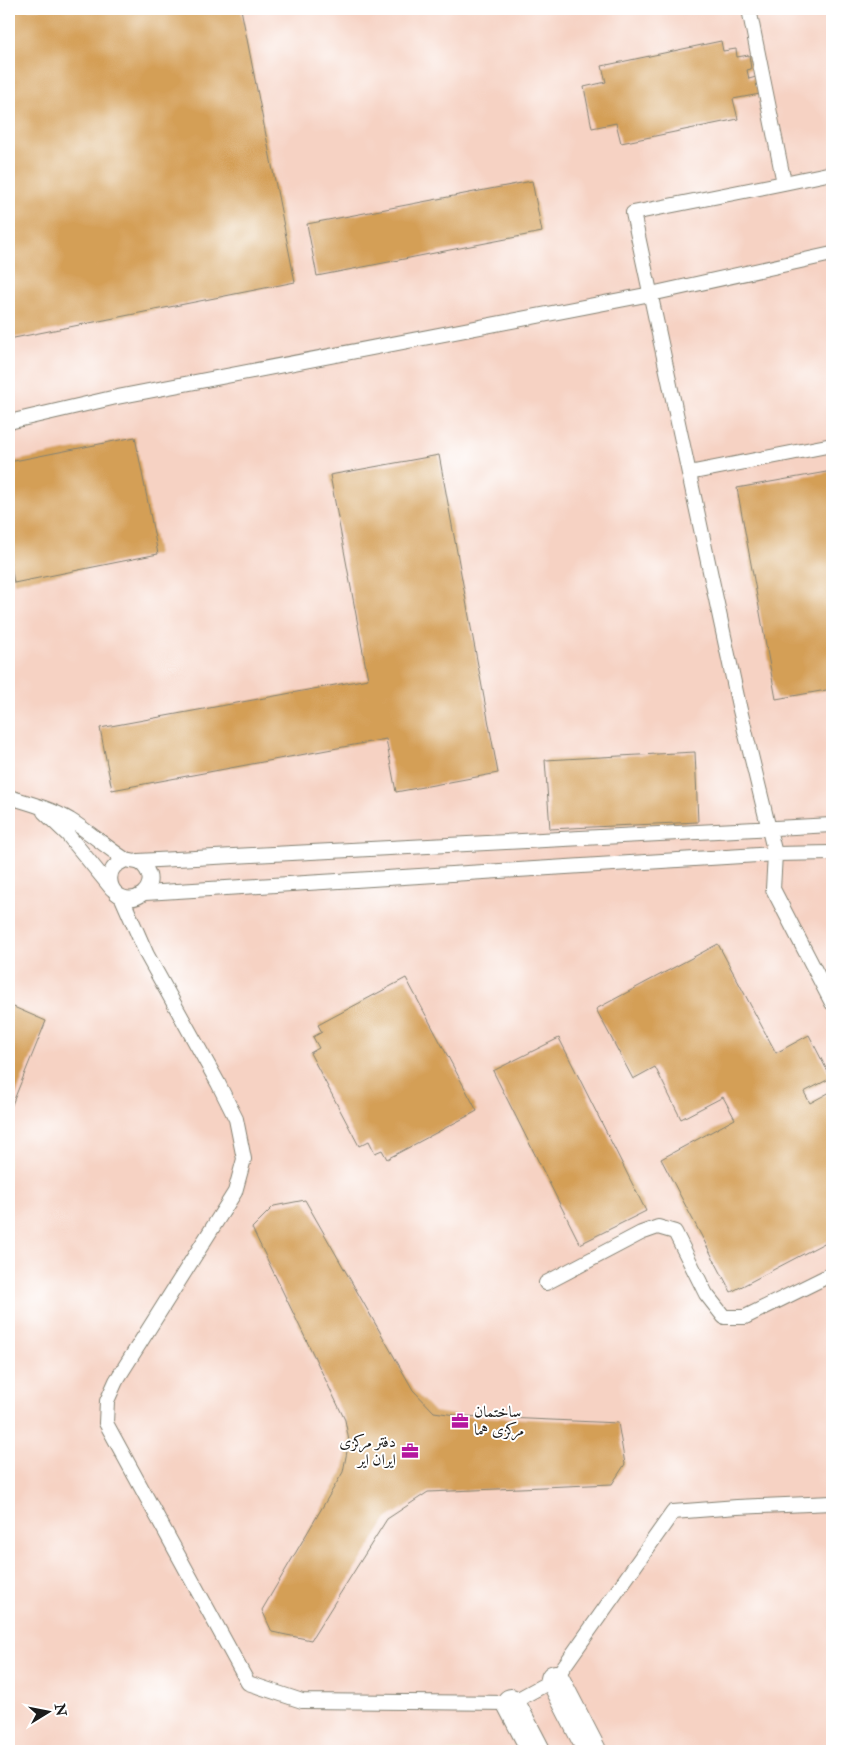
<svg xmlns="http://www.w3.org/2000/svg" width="841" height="1760" viewBox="0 0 841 1760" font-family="'IM FELL Double Pica',Amiri,serif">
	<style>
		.built { fill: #f6d2c3 }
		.building { fill: #d49f57 }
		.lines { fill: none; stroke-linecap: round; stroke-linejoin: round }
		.lane-casing { stroke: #848172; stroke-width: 16 }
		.street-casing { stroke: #848172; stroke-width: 30 }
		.lane { stroke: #fff; stroke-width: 14 }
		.street { stroke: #fff; stroke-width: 28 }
		.labels { text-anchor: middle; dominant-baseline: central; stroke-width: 4; stroke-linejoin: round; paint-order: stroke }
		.poi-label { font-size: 16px; fill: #1c1c1c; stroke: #fff; text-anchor: start }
	</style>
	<rect width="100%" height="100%" fill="#fff"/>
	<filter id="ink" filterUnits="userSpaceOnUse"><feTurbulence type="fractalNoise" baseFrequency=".02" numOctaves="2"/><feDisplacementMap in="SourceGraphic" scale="10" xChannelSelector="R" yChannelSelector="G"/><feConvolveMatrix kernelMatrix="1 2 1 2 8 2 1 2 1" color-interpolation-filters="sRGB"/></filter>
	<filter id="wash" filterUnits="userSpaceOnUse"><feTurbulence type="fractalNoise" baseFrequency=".0096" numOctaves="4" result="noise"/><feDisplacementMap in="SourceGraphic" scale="20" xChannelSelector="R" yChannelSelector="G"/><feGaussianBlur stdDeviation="1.12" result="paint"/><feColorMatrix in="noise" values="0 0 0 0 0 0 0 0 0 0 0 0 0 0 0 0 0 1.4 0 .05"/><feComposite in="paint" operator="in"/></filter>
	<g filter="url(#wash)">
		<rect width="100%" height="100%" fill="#ece6c7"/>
		<path class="built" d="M9,9H832V1751H9Z"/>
		<g id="blocks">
			<path class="building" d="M9,9H241L295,282L9,339Z
				M721,41L723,51L736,49L737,57L749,55L751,69L747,70L749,79L756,77L760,94L733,99L738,119L621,143L616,123L592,128L584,87L606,82L602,66Z
				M532,181L542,232L317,276L307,224Z
				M135,437L158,554L14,583L9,553V462Z
				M439,455L498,773L396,792L386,739L112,790L100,728L368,679L330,475Z
				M832,471V689L776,699L737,488Z
				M695,752L698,822L550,829L545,760Z
				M718,944L776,1053L809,1035L831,1078L804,1092L810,1103L832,1091V1239L731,1292L661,1159L735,1119L723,1097L681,1119L655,1067L633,1079L596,1009Z
				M406,978L477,1111L387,1159L382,1150L375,1153L369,1141L359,1146L310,1053L319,1048L313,1037L322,1032L318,1025Z
				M9,1005L46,1021L9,1112Z
				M559,1038L646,1211L580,1244L493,1071Z
				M305,1200L413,1390L434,1412L462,1416L618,1423L625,1464L612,1484L428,1492L387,1519L311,1640L272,1632L262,1610L343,1472L349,1441L345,1420L252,1228L274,1206Z"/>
		</g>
	</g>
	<g filter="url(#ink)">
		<use href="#blocks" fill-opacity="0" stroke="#848172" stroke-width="1"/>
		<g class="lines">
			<g class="lane-casing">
				<path id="lane" d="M749,9L784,183L633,213L739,706L775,854L773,889L832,1003
					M784,183L832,173
					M9,422L112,398L651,294L832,254
					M689,473L832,445
					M9,797C29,803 51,809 70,820C88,831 105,846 123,858C131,864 139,858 146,869C159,887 134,909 116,893C109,886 108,873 115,866C118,864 122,862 125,860
					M44,812L68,835L112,889
					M138,861L832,825
					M145,893L775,854L832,853
					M122,898L147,955L218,1083L236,1119L244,1159L235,1192L116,1381L107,1401L106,1423L248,1683L302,1701L511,1703L555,1679L673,1512L737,1507L832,1503
					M546,1283L641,1233L658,1227L675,1232L706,1294L724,1317H745L832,1274"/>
			</g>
			<g class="street-casing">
				<path id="street" d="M555,1679L592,1751
					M511,1703L536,1751"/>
			</g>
			<use href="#lane" class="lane"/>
			<use href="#street" class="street"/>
		</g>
	</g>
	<defs>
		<g id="office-bare" transform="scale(1.35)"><path d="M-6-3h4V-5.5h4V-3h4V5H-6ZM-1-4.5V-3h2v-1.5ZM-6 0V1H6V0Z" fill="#b5179e" stroke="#fff" stroke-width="2.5" paint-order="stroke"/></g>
	</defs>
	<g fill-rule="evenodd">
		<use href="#office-bare" x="460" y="1421"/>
		<use href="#office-bare" x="410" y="1451"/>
	</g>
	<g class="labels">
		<g class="poi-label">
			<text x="474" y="1412">ساختمان<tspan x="474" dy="18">مرکزی هما</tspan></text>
			<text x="396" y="1442" text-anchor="end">دفتر مرکزی<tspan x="396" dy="18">ایران ایر</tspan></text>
		</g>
	</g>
	<rect width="841" height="1760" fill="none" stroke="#fff" stroke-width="30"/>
	<g transform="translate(48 1712) rotate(80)" stroke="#ffffff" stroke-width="4" paint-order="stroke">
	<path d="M0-4L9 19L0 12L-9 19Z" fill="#1c1c1c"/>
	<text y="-8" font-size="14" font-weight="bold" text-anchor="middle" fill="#1c1c1c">N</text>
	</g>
</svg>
